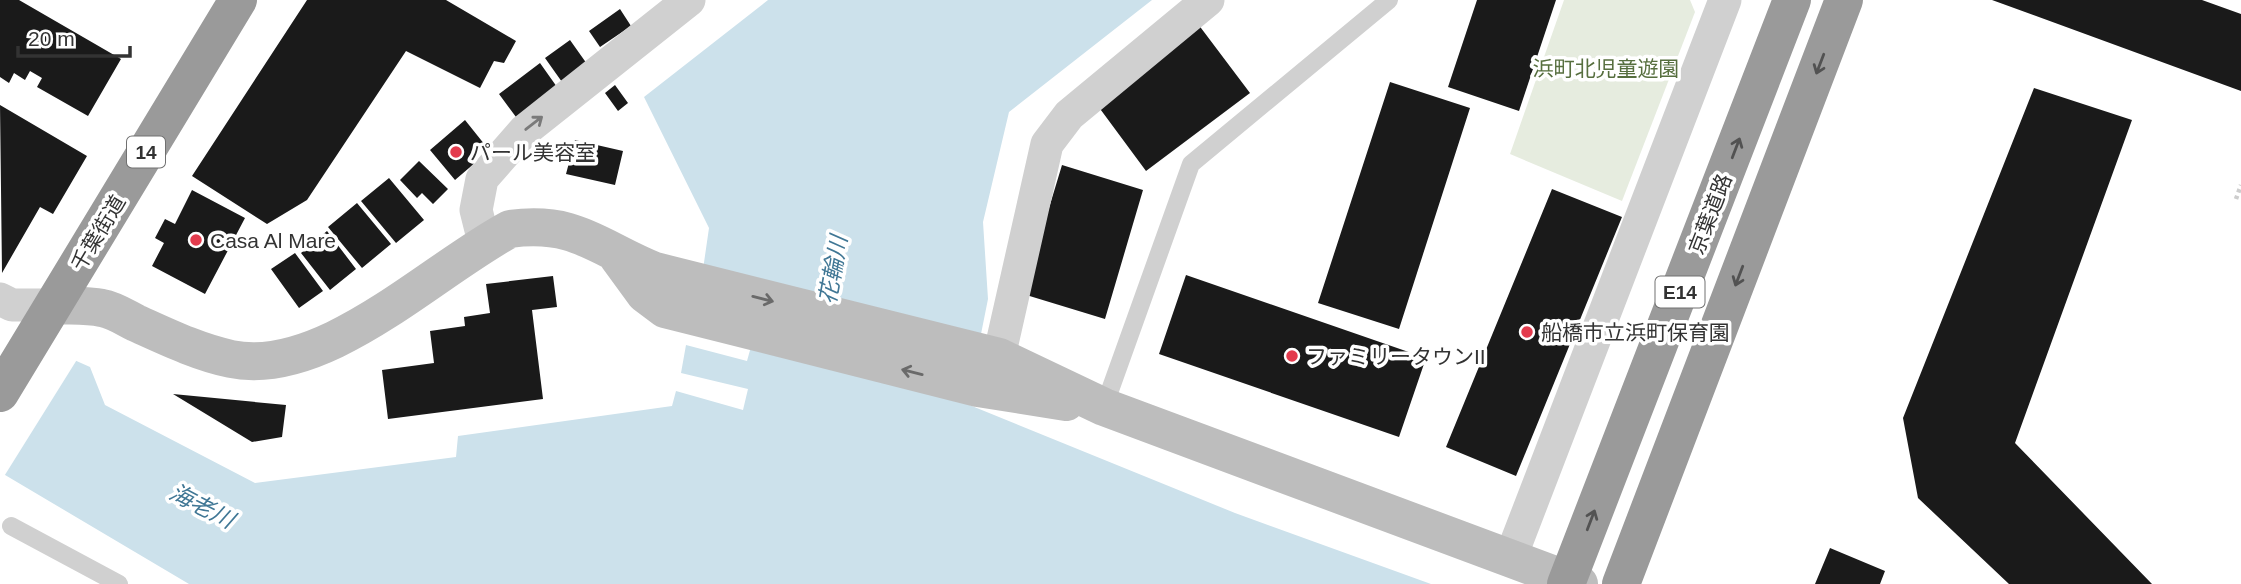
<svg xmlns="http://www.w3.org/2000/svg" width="2241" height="584" viewBox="0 0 2241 584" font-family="Helvetica,'Noto Sans JP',sans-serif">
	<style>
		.green { fill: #e6ecdf }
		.water { fill: #cce1eb }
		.pier { fill: #fff }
		.building { fill: #1a1a1a }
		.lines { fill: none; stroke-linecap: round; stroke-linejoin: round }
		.path { stroke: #cdcdcd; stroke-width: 4.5; stroke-dasharray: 3.5 3.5; stroke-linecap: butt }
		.lane { stroke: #d0d0d0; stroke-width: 18 }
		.street { stroke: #d0d0d0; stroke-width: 33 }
		.secondary { stroke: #bdbdbd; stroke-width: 38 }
		.highway { stroke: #9a9a9a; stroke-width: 38 }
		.highway-bridge { stroke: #9a9a9a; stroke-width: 38 }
		.oneway { stroke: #525252 }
		.oneway2 { stroke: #7a7a7a }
		.oneway3 { stroke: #6a6a6a }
		.poi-dot { fill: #e33b4d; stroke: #fff; stroke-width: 2.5 }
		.labels { text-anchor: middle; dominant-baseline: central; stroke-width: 7; stroke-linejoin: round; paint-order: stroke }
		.shield { fill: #fff; stroke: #707070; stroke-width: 2 }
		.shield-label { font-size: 19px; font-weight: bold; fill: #333 }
		.park-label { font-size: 21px; fill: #576f3f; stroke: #fff }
		.poi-label { font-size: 21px; fill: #333; stroke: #fff; text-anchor: start }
		.street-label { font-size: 21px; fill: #333; stroke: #fff }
		.water-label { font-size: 23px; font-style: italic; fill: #407795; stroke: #fff }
	</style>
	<rect width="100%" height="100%" fill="#fff"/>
	<path class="green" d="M1564,0H1690L1695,12L1622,201L1510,154Z"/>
	<path class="water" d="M768,0H1152L1009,112L983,222L988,299L967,404L1235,513L1431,584H189L0,472V327L90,367L105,405L255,483L456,457L458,436L672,406L676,391L743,410L748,389L681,373L686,345L747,361L752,343L699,297L709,228L644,97Z"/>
	<path class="pier" d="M0,324L78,358L3,478L0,476Z"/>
	<path class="building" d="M0,0H19L121,59L88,116L37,87L42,78L30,71L25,80L14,73L9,83L0,77Z
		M307,0H446L516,41L504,63L494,61L480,88L406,51L307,200L267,224L192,176Z
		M1477,0H1556L1519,111L1448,87Z
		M1992,0H2202L2241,14V91Z
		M620,9L631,26L600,47L589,31Z
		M1198,24L1250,93L1146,171L1095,102Z
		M570,40L587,64L562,82L545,58Z
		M540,63L557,87L516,117L499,94Z
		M1390,82L1470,108L1399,329L1318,303Z
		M615,85L628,103L618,111L605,93Z
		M2034,88L2132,120L2015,443L2152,584H2009L1918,498L1903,418Z
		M0,105L87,156L53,214L40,207L2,273Z
		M465,120L485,145L471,157L476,162L455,180L430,150Z
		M575,140L623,151L615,185L566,174Z
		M419,161L448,189L433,204L422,193L417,198L400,180Z
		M1062,165L1143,190L1105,319L1023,294Z
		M389,178L424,220L396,243L361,201Z
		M1552,189L1622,217L1516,476L1446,447Z
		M192,190L245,218L205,294L152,266L164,243L155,238L165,219L175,224Z
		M357,203L391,244L362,268L328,227Z
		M327,231L356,269L330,290L301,253Z
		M295,253L323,291L299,308L271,269Z
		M1186,275L1426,358L1399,437L1159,354Z
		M553,276L557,307L532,310L543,399L388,419L382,370L434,363L430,331L465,326L464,317L490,313L486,284Z
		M173,394L286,405L282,437L252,442Z
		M1830,548L1885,571L1880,584H1815Z"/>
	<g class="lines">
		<path class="path" d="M2236,199L2241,185"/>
		<path class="lane" d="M1104,407L1191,164L1389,0
			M11,526L119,584"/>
		<path class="street" d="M484,242L476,210L482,179L524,131L689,0
			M0,299L12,305H54
			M999,357L1047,144L1069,115L1208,0
			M1510,559L1725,0"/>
		<path class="secondary" d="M618,257L645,294L665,309L978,388L1066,402
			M54,305C70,306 87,305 102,308C114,310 126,318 136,323C167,337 198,352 231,359C324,378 431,271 510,229C576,220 598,248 655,271L999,357L1104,407L1579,584"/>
		<path class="highway" d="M0,393L238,0
			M1621,584L1844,0"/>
		<path class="highway-bridge" d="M1566,584L1792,0"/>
	</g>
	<defs><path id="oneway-shaft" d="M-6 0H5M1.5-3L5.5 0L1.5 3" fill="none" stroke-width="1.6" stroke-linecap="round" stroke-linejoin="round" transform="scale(1.75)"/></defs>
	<g class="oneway">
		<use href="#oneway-shaft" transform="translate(1820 64) rotate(111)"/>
		<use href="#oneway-shaft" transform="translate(1736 148) rotate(-69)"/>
		<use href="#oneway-shaft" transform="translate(1739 276) rotate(111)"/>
		<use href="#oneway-shaft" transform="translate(1591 520) rotate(-69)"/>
	</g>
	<use class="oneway2" href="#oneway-shaft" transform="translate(534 123) rotate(-38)"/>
	<g class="oneway3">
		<use href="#oneway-shaft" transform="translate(763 299) rotate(14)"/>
		<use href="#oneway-shaft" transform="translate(912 372) rotate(-166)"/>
	</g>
	<g class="poi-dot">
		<circle cx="456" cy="152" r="7"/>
		<circle cx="196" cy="240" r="7"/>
		<circle cx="1527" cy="332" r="7"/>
		<circle cx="1292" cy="356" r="7"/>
	</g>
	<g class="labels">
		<g class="shield">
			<rect x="127" y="136.5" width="38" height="31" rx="5"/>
			<rect x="1655.5" y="276.5" width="49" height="31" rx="5"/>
		</g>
		<g class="shield-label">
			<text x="146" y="152">14</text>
			<text x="1680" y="292">E14</text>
		</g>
		<g class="park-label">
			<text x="1606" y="68">浜町北児童遊園</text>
		</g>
		<g class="poi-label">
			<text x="470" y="152">パール美容室</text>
			<text x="210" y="240">Casa Al Mare</text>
			<text x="1541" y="332">船橋市立浜町保育園</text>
			<text x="1306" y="356">ファミリータウンII</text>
		</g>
		<g class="street-label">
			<text transform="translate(1710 214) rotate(-69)">京葉道路</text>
			<text transform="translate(98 233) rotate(-59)">千葉街道</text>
		</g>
		<g class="water-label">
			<text transform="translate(833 270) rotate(-80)">花輪川</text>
			<text transform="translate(202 506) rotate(27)">海老川</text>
		</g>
	</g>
	<path d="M18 46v10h112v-10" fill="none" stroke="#333333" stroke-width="3.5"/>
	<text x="28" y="46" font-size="21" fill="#333333" stroke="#ffffff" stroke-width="5" paint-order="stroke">20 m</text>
</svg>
